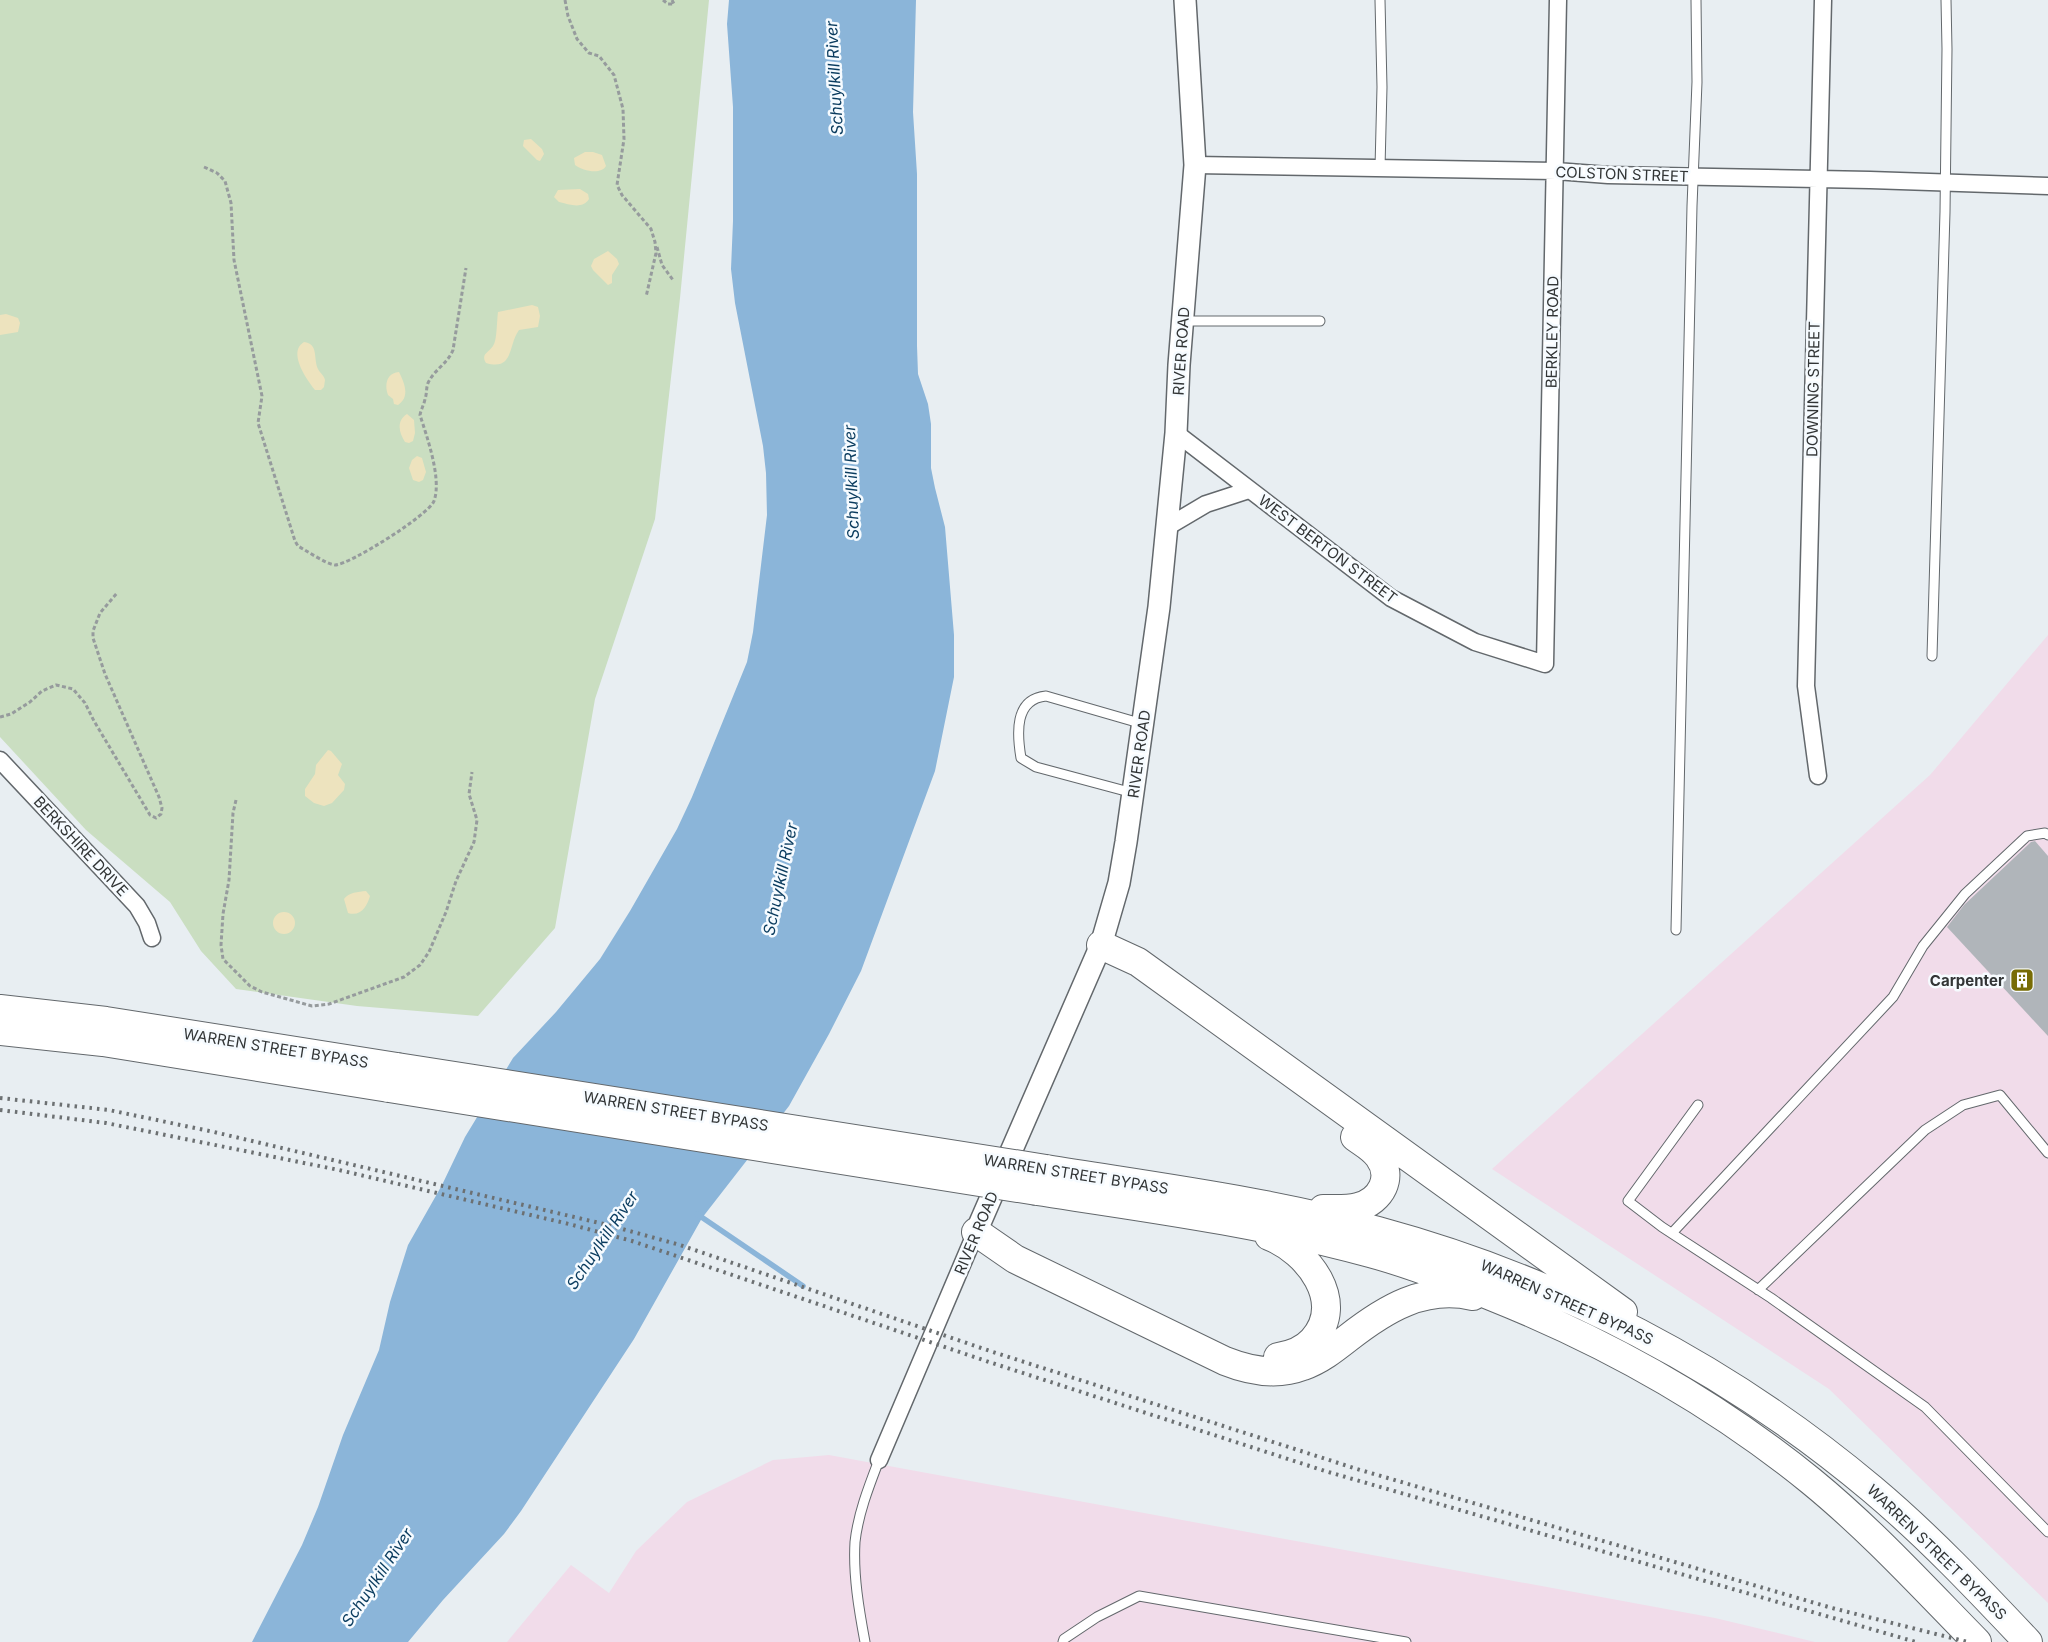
<svg xmlns="http://www.w3.org/2000/svg" width="2048" height="1642" viewBox="0 0 2048 1642" font-family="Inter,sans-serif">
	<style>
		.industrial { fill: #f1dcea }
		.green { fill: #cadec1 }
		.sand { fill: #ede3be }
		.water { fill: #8bb5d9 }
		.lines { fill: none; stroke-linecap: round; stroke-linejoin: round }
		.stream { stroke: #8bb5d9; stroke-width: 5.5 }
		.building { fill: #b0b5ba }
		.service-casing { stroke: #63686c; stroke-width: 11 }
		.minor-casing { stroke: #63686c; stroke-width: 19 }
		.tertiary-casing { stroke: #63686c; stroke-width: 24 }
		.motorway-casing { stroke: #63686c; stroke-width: 30 }
		.path { stroke: #969b9d; stroke-width: 3; stroke-dasharray: 4 2.5; stroke-linecap: butt }
		.service { stroke: #fff; stroke-width: 9 }
		.minor { stroke: #fff; stroke-width: 16 }
		.tertiary { stroke: #fff; stroke-width: 21 }
		.motorway { stroke: #fff; stroke-width: 28 }
		.rail { stroke: #6c7072; stroke-width: 4; stroke-dasharray: 2.5 5; stroke-linecap: butt }
		.motorway-bridge-casing { stroke: #63686c; stroke-width: 30; stroke-linecap: butt }
		.motorway-bridge { stroke: #fff; stroke-width: 28 }
		.labels { text-anchor: middle; dominant-baseline: central; stroke-width: 5; stroke-linejoin: round; paint-order: stroke }
		.street-label { font-size: 15px; fill: #323536; stroke: #f6fbff }
		.poi-label { font-size: 15px; font-weight: bold; fill: #323536; stroke: #f6fbff; text-anchor: end }
		.water-label { font-size: 16px; font-style: italic; fill: #093b5e; stroke: #f6fbff }
	</style>
	<rect width="100%" height="100%" fill="#e8eef2"/>
	<path class="industrial" d="M2048,635V1603L1829,1389L1492,1169L1930,775Z
		M829,1455L1715,1618L1815,1642H507L571,1565L609,1593L636,1551L687,1502L773,1460Z"/>
	<path class="green" d="M0,0H709L680,298L655,519L595,699L555,928L478,1016L357,1006L236,989L201,951L170,902L86,830L0,737Z"/>
	<path class="sand" d="M531,139L542,149L544,154L540,161L537,160L523,146L524,140Z
		M585,152H593L602,155L606,166C601,175 583,171 575,165L574,158Z
		M580,189L588,194L589,199C582,210 569,204 559,202L554,197L558,190Z
		M608,251L617,259L619,264L612,275V283L608,285L593,270L591,266L594,259Z
		M532,305L538,307L540,316L538,327L519,330C508,345 514,371 486,363C480,353 490,353 494,344C497,339 497,319 498,312Z
		M6,314L18,318L20,323L18,332L0,335V315Z
		M304,342C319,344 313,358 318,369C320,373 324,375 325,380L324,387L321,390H315C307,380 287,352 304,342Z
		M399,372C405,384 410,397 398,405L394,404L393,399L388,395C384,384 387,373 399,372Z
		M407,414L414,420L415,433L413,441L409,443L405,442C399,433 396,421 407,414Z
		M417,456L422,458L426,472L423,480L419,482L413,480L409,468L412,460Z
		M328,750L331,751L342,764L338,775L345,784L344,790L332,803L324,806L314,803L305,796V789L315,774L316,765Z
		M366,891L370,896C367,906 361,917 348,913L344,899C349,892 358,892 366,891Z
		M273 923a11 11 0 1 1 22 0a11 11 0 1 1-22 0Z"/>
	<path class="water" d="M729,0H916L913,112L917,174V346L918,374L928,404L931,424V468L935,488L945,527L954,635V677L935,771L861,971L829,1034L789,1106L702,1218L634,1339L521,1511L504,1534L443,1600L408,1642H252L302,1545L318,1507L343,1435L379,1350L390,1302L408,1245L442,1185L465,1137L513,1058L556,1012L600,959L630,911L677,829L692,797L747,662L753,632L767,515L766,473L763,446L735,303L731,269L733,221V107L727,24Z"/>
	<g class="lines">
		<path class="stream" d="M697,1214L803,1286"/>
	</g>
	<path class="building" d="M2035,841L2048,856V1036L1947,927L1964,905L2031,842Z"/>
	<g class="lines">
		<g class="service-casing">
			<path id="service" d="M1380,168L1382,87L1380,0
				M1183,321H1320
				M1932,656L1945,212L1947,49L1946,0
				M1133,793L1036,767L1021,758C1017,734 1014,699 1046,696L1143,724
				M1676,930L1692,206L1697,82L1696,0
				M1698,1105L1628,1201L1662,1227L1771,1298L1925,1407L2048,1532
				M1672,1233L1893,997L1923,946L1965,894L2027,836L2045,833L2048,835
				M1758,1290L1925,1130L1963,1105L2000,1095L2048,1153
				M865,1642C859,1610 853,1575 855,1542C858,1514 869,1486 879,1460
				M1063,1642L1064,1639L1097,1617L1139,1596L1406,1642"/>
		</g>
		<g class="minor-casing">
			<path id="minor" d="M1195,165L1556,171L1608,175L1870,180L2048,186
				M1176,433L1391,598L1475,642L1545,664L1558,0
				M1167,527L1206,504L1249,490
				M0,760L137,906L147,923L152,938
				M1818,776L1806,686L1823,0
				M879,1460L976,1232"/>
		</g>
		<g class="tertiary-casing">
			<path id="tertiary" d="M976,1232L1101,945L1119,883L1126,842L1159,607L1176,433L1179,365L1195,165L1185,0"/>
		</g>
		<g class="motorway-casing">
			<path id="motorway" d="M1101,945L1138,962L1623,1312
				M0,1009L106,1021L397,1067
				M0,1031L103,1042L389,1088
				M1046,1169C1157,1187 1269,1201 1378,1231C1559,1280 1728,1368 1872,1489C1928,1536 1978,1589 2028,1642
				M1037,1191C1149,1208 1261,1223 1370,1253C1411,1264 1452,1280 1491,1296C1606,1342 1715,1403 1811,1481C1871,1530 1923,1587 1977,1642
				M1323,1209C1335,1209 1347,1210 1358,1207C1381,1201 1394,1177 1379,1157C1373,1148 1363,1143 1355,1137
				M976,1232L1015,1259L1225,1361C1250,1371 1277,1376 1303,1366C1320,1360 1334,1349 1348,1338C1385,1309 1424,1285 1473,1296
				M1269,1236C1308,1251 1347,1302 1313,1340C1304,1350 1291,1355 1278,1357"/>
		</g>
		<path class="path" d="M565,0L568,16L577,39L589,53L599,56L614,75L623,109L624,139L617,185L622,195L651,229L655,242L656,253L646,297
			M663,0L668,4H674L672,0
			M204,167L217,173L225,181L231,203L234,260L262,396L258,423L295,541L298,546C307,551 326,564 335,565C349,565 429,515 434,501C442,479 427,437 420,415C421,409 424,405 425,399C427,394 426,388 428,383C434,370 448,363 453,350L466,268
			M657,247L662,265L673,280
			M0,717L11,714L30,702L42,691L56,685L73,689L85,703L94,721L150,815L156,818L161,814L162,808L159,797L105,674L93,638V631L100,613L117,593
			M236,800L233,813L229,880L223,914L221,945L223,959L250,986L262,992L312,1006L329,1004L404,977L420,965L429,952L446,912L456,881L474,842L477,820L469,794L472,772"/>
		<use href="#service" class="service"/>
		<use href="#minor" class="minor"/>
		<use href="#tertiary" class="tertiary"/>
		<use href="#motorway" class="motorway"/>
		<path class="rail" d="M0,1098L109,1110L214,1132L608,1225L680,1245L990,1351L1357,1469L1832,1608L1968,1642
			M0,1110L106,1123L339,1170L569,1224L632,1241L992,1363L1325,1471L1916,1642"/>
		<g class="motorway-bridge-casing">
			<path id="motorway-bridge" d="M397,1067L1046,1169
				M389,1088L1037,1191"/>
		</g>
		<use href="#motorway-bridge" class="motorway-bridge"/>
	</g>
	<defs>
		<g id="building-square" transform="scale(1.25)"><rect x="-9" y="-9" width="18" height="18" rx="4" fill="#786c05" stroke="#f6fbff"/><path d="M-4-6H4V6H1V3H-1V6H-4ZM-2.5-4.3h1.7v1.8h-1.7ZM.8-4.3h1.7v1.8H.8ZM-2.5-1h1.7V.8h-1.7ZM.8-1h1.7V.8H.8Z" fill="#fff"/></g>
	</defs>
	<g fill-rule="evenodd">
		<use href="#building-square" x="2022" y="980"/>
	</g>
	<g class="labels">
		<g class="street-label">
			<text transform="translate(1622 174) rotate(2)">COLSTON STREET</text>
			<text transform="translate(1552 332) rotate(-89)">BERKLEY ROAD</text>
			<text transform="translate(1181 351) rotate(-86)">RIVER ROAD</text>
			<text transform="translate(1813 389) rotate(-89)">DOWNING STREET</text>
			<text transform="translate(1328 549) rotate(37)">WEST BERTON STREET</text>
			<text transform="translate(1139 754) rotate(-82)">RIVER ROAD</text>
			<text transform="translate(81 846) rotate(47)">BERKSHIRE DRIVE</text>
			<text transform="translate(276 1048) rotate(9)">WARREN STREET BYPASS</text>
			<text transform="translate(676 1111) rotate(9)">WARREN STREET BYPASS</text>
			<text transform="translate(1076 1174) rotate(9)">WARREN STREET BYPASS</text>
			<text transform="translate(976 1233) rotate(-67)">RIVER ROAD</text>
			<text transform="translate(1567 1302) rotate(24)">WARREN STREET BYPASS</text>
			<text transform="translate(1937 1552) rotate(44)">WARREN STREET BYPASS</text>
		</g>
		<g class="poi-label">
			<text x="2004" y="980">Carpenter</text>
		</g>
		<g class="water-label">
			<text transform="translate(834 78) rotate(-93)">Schuylkill River</text>
			<text transform="translate(851 482) rotate(-92)">Schuylkill River</text>
			<text transform="translate(780 879) rotate(-78)">Schuylkill River</text>
			<text transform="translate(602 1240) rotate(-56)">Schuylkill River</text>
			<text transform="translate(377 1577) rotate(-56)">Schuylkill River</text>
		</g>
	</g>
</svg>
